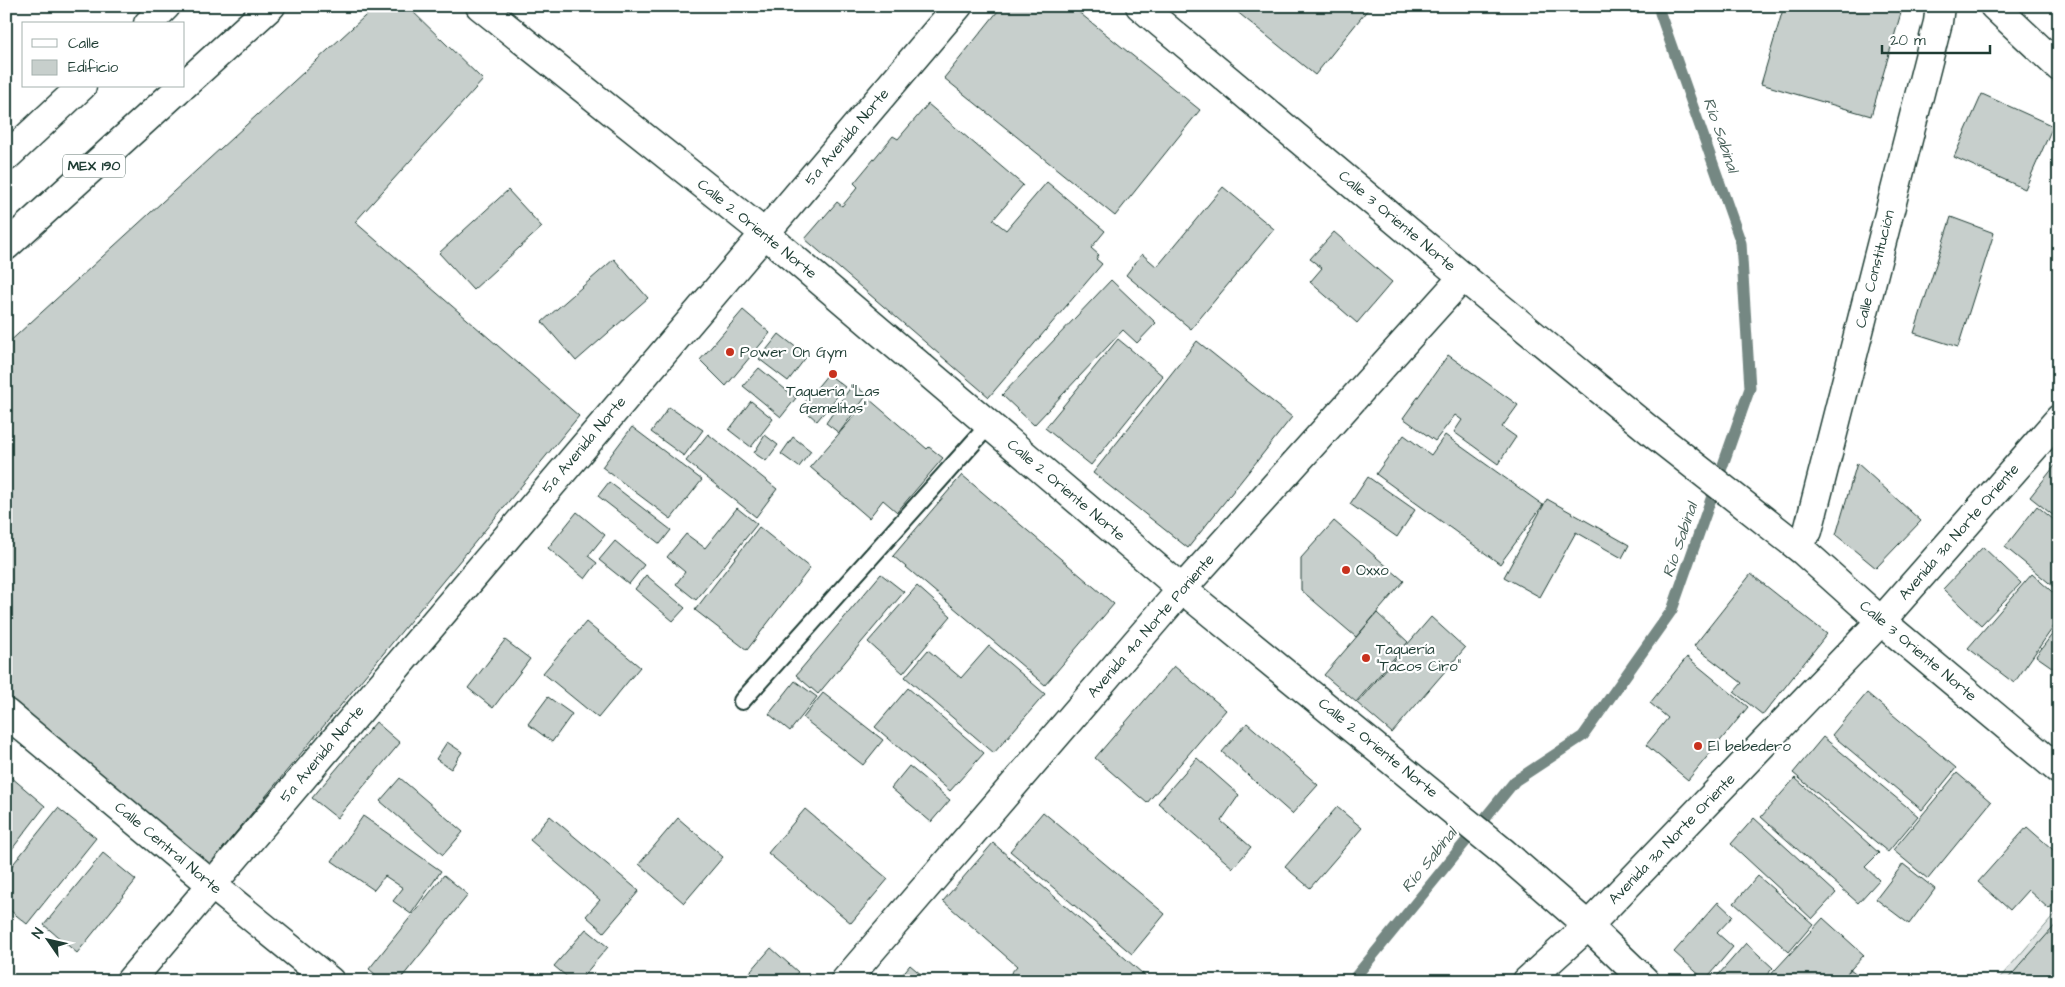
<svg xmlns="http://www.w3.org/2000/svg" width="2065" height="987" viewBox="0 0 2065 987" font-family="'Architects Daughter',sans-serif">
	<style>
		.green { fill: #dee3e2; stroke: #7e908b }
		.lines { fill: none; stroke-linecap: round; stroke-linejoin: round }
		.stream { stroke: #758883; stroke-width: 11 }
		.building { fill: #c7cfcc; stroke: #1f3d34 }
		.lane-casing { stroke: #1f3d34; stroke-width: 20 }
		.street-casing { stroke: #1f3d34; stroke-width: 31 }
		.secondary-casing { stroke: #1f3d34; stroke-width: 31 }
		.primary-casing { stroke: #1f3d34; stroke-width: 31 }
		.lane { stroke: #fff; stroke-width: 16 }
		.street { stroke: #fff; stroke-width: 28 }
		.secondary { stroke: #fff; stroke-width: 28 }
		.primary { stroke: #fff; stroke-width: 28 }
		.poi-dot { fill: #c8321e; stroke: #fff; stroke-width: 2 }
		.labels { text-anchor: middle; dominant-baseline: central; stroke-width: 4.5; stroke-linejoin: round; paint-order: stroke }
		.shield { fill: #fff; stroke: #627771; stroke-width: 1 }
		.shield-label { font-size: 14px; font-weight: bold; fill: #1f3d34 }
		.street-label { font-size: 15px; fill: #1f3d34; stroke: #fff }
		.poi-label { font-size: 15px; fill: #1f3d34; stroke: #fff; text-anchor: start }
		.water-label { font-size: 16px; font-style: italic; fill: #4a625b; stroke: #fff }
	</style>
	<rect width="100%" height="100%" fill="#fff"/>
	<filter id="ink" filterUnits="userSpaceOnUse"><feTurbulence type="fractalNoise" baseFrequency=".02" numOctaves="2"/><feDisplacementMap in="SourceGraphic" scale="10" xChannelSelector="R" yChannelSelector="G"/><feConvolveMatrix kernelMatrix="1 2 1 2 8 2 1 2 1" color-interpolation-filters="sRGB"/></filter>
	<g filter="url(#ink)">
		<path class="green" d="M2059,910V981H1997Z"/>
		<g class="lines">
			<path class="stream" d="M1352,981L1515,781L1583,736L1672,610L1750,388L1741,243L1660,13L1659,6"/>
		</g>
		<path class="building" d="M376,6H407L483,80L355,222L579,416L205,870L6,696V345Z
			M1002,6H1071L1200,110L1115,216L944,78Z
			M1230,6H1366L1369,8L1315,75Z
			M1784,6H1903L1871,116L1761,84Z
			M1982,94L2053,126L2025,189L1954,157Z
			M928,104L1023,185L993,220L1006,230L1047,182L1105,231L1091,248L1099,255L1096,259L1102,264L989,397L805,239L837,202L842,206L858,187L854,183L893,136L898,139Z
			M1223,187L1274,229L1191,329L1126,275L1142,254L1157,267Z
			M508,190L542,227L473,290L439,253Z
			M1951,217L1994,233L1958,347L1914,333Z
			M1334,232L1392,282L1357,323L1310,282L1322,268L1310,259Z
			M614,259L648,298L576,361L542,322Z
			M1111,280L1156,323L1137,343L1123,330L1034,425L1002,395Z
			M743,310L770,333L726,386L700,360Z
			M779,334L807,356L788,381L759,359Z
			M1118,339L1163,376L1091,465L1045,428Z
			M1197,341L1292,417L1188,548L1093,473Z
			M1448,355L1518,405L1502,427L1516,437L1498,464L1454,432L1462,420L1455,415L1435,441L1403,418Z
			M759,368L796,398L781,417L743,386Z
			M828,374L845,387L817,421L801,407Z
			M853,384L867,395L839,433L826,423Z
			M869,399L927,449L929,447L943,458L897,512L883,500L869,518L810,467Z
			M751,401L773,419L751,447L729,430Z
			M669,407L703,430L684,456L651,432Z
			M632,427L702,480L671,519L602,467Z
			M708,434L777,489L756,517L686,461Z
			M765,435L778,445L766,461L754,453Z
			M1404,435L1431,455L1445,435L1543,505L1500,564L1376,474Z
			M793,437L811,451L799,467L781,454Z
			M1857,463L1921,521L1876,568L1836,535Z
			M2057,463L2059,465V520L2030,497Z
			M962,475L1114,604L1045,685L893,556Z
			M1368,477L1415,510L1397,537L1350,504Z
			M609,482L671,530L660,544L598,496Z
			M1547,499L1629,545L1622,558L1576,532L1540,597L1504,577Z
			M2037,506L2059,524V591L2005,547Z
			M737,508L757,524L696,600L676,584L685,572L667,557L686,534L705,548Z
			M577,512L605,535L588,556L597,563L585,579L548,548Z
			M1334,521L1404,581L1356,637L1301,590V558Z
			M759,527L810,568L747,650L695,610Z
			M615,541L644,565L629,584L599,560Z
			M1983,547L2021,583L1981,625L1943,589Z
			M881,574L904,592L818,694L796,675Z
			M1751,574L1827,634L1763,715L1734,692L1742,683L1694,646Z
			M2032,574L2059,598V619L2014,683L1968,648Z
			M646,575L685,608L673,621L635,589Z
			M917,586L951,616L903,673L868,642Z
			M1377,613L1408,642L1356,702L1324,675Z
			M1431,617L1465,648L1392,733L1357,703Z
			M586,622L640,667L598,718L543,673Z
			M2059,625V672L2036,656Z
			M505,640L530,659L493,708L468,688Z
			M989,646L1045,694L994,753L905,677L928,650L961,678Z
			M1687,657L1748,707L1688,780L1646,745L1668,718L1650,703Z
			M1174,666L1226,710L1147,803L1095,758Z
			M795,681L817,697L790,731L769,714Z
			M908,688L984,753L950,791L875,727Z
			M823,693L883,740L863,765L803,718Z
			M1867,693L1956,768L1922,810L1832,735Z
			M548,697L572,714L552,742L528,724Z
			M376,722L400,743L337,818L312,798Z
			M1247,723L1318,785L1292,814L1222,752Z
			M1823,737L1918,816L1888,852L1793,773Z
			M447,742L462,752L451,769L436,759Z
			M1197,758L1239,795L1221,821L1251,847L1233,868L1158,803Z
			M909,766L950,800L931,822L891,788Z
			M1957,773L1991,802L1928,879L1893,850Z
			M11,777L45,806L6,857V783Z
			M400,778L463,832L443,855L380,801Z
			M1795,778L1879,853L1865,867L1879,880L1858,903L1761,817Z
			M1337,807L1362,828L1310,888L1285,867Z
			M58,808L96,838L27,924L6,907V873Z
			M805,809L888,879L851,923L768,853Z
			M1043,812L1165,914L1132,954L1010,851Z
			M363,816L441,871L411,914L393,901L403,888L385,876L374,890L332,861Z
			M550,816L639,891L604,932L586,916L600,900L530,840Z
			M678,818L723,857L684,903L639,864Z
			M1754,818L1836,893L1812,919L1731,844Z
			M2027,827L2059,855V898L2049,909L2028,890L2010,910L1978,882Z
			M993,843L1110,945L1151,981H1004L1017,966L943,901Z
			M103,853L136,880L77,953L44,925Z
			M1903,864L1935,889L1909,924L1876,899Z
			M444,875L468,895L399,981H383L369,969Z
			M1758,876L1813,924L1789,952L1734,903Z
			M1718,902L1733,916L1717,933L1733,947L1705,980L1674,952Z
			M1823,918L1864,955L1840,981H1765Z
			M2059,921V981H2006Z
			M586,929L608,947L579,981H572L554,966Z
			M1746,943L1773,968L1761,981H1713Z
			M771,948L798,972L790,981H746L744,979Z
			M910,965L929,981H897Z
			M1850,969L1866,981H1842Z"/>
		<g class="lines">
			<g class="lane-casing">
				<path id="lane" d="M742,701L989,425"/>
			</g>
			<g class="street-casing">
				<path id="street" d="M1994,6L2059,67
					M6,713L211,884L330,981
					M1588,926L1881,621L2059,419
					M130,981L958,6
					M845,981L1182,589L1463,277"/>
			</g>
			<g class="secondary-casing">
				<path id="secondary" d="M480,6L764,233L1182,589L1502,851L1588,926L1645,981
					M1140,6L1463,277L1654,434L1803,551L1881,621L2059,770
					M1808,531L1938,22L1940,6
					M1527,981L1588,926"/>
			</g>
			<g class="primary-casing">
				<path id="primary" d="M148,24L166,6
					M184,85L271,6
					M6,157L82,86
					M6,246L182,86"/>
			</g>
			<use href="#lane" class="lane"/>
			<use href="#street" class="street"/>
			<use href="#secondary" class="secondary"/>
			<use href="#primary" class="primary"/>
		</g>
	</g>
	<g class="poi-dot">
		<circle cx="730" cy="352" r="5"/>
		<circle cx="833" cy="374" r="5"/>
		<circle cx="1346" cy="570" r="5"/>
		<circle cx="1366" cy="658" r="5"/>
		<circle cx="1698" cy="746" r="5"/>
	</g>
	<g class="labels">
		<rect class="shield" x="63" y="154.5" width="62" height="23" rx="4"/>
		<g class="shield-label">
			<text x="94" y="166">MEX 190</text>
		</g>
		<g class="street-label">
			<text transform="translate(847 137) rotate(-50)">5a Avenida Norte</text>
			<text transform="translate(1397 221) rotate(40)">Calle 3 Oriente Norte</text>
			<text transform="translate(757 229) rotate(39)">Calle 2 Oriente Norte</text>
			<text transform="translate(1875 269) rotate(-76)">Calle Constitución</text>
			<text transform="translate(584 445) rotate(-50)">5a Avenida Norte</text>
			<text transform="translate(1066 490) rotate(40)">Calle 2 Oriente Norte</text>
			<text transform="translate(1959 532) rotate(-49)">Avenida 3a Norte Oriente</text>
			<text transform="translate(1151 626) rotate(-49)">Avenida 4a Norte Poniente</text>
			<text transform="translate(1918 651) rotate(40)">Calle 3 Oriente Norte</text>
			<text transform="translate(1378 748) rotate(39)">Calle 2 Oriente Norte</text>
			<text transform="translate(322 754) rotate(-50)">5a Avenida Norte</text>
			<text transform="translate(1672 839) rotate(-46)">Avenida 3a Norte Oriente</text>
			<text transform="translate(168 848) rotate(40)">Calle Central Norte</text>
		</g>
		<g class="poi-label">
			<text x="740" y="352">Power On Gym</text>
			<text x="833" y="391" text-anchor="middle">Taquería "Las<tspan x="833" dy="17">Gemelitas"</tspan></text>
			<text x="1356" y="570">Oxxo</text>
			<text x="1376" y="649">Taquería<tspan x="1376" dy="17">"Tacos Ciro"</tspan></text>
			<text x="1708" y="746">El bebedero</text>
		</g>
		<g class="water-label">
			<text transform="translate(1721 135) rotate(71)">Río Sabinal</text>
			<text transform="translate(1680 540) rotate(-71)">Río Sabinal</text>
			<text transform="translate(1429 860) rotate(-51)">Río Sabinal</text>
		</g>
	</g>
	<rect width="2065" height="987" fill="none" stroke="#fff" stroke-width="25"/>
	<rect x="12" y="12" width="2040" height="962" fill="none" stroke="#1f3d34" stroke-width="2" filter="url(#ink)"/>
	<rect x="22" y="22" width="162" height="65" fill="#ffffff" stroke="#a5b1ae"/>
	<rect x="32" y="39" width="25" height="8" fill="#ffffff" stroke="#a5b1ae"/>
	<text x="68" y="48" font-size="15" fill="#1f3d34">Calle</text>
	<rect x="32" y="60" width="25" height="15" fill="#c7cfcc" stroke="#a5b1ae"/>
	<text x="68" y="72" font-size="15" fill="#1f3d34">Edificio</text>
	<g transform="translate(48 940) rotate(304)" stroke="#ffffff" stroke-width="4" paint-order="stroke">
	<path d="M0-4L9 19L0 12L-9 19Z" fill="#1f3d34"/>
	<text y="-8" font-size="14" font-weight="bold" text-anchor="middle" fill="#1f3d34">N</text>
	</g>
	<path d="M1882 45v8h108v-8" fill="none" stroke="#1f3d34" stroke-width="2.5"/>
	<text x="1890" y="45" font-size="15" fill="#1f3d34" stroke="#ffffff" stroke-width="4" paint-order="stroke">20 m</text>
</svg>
